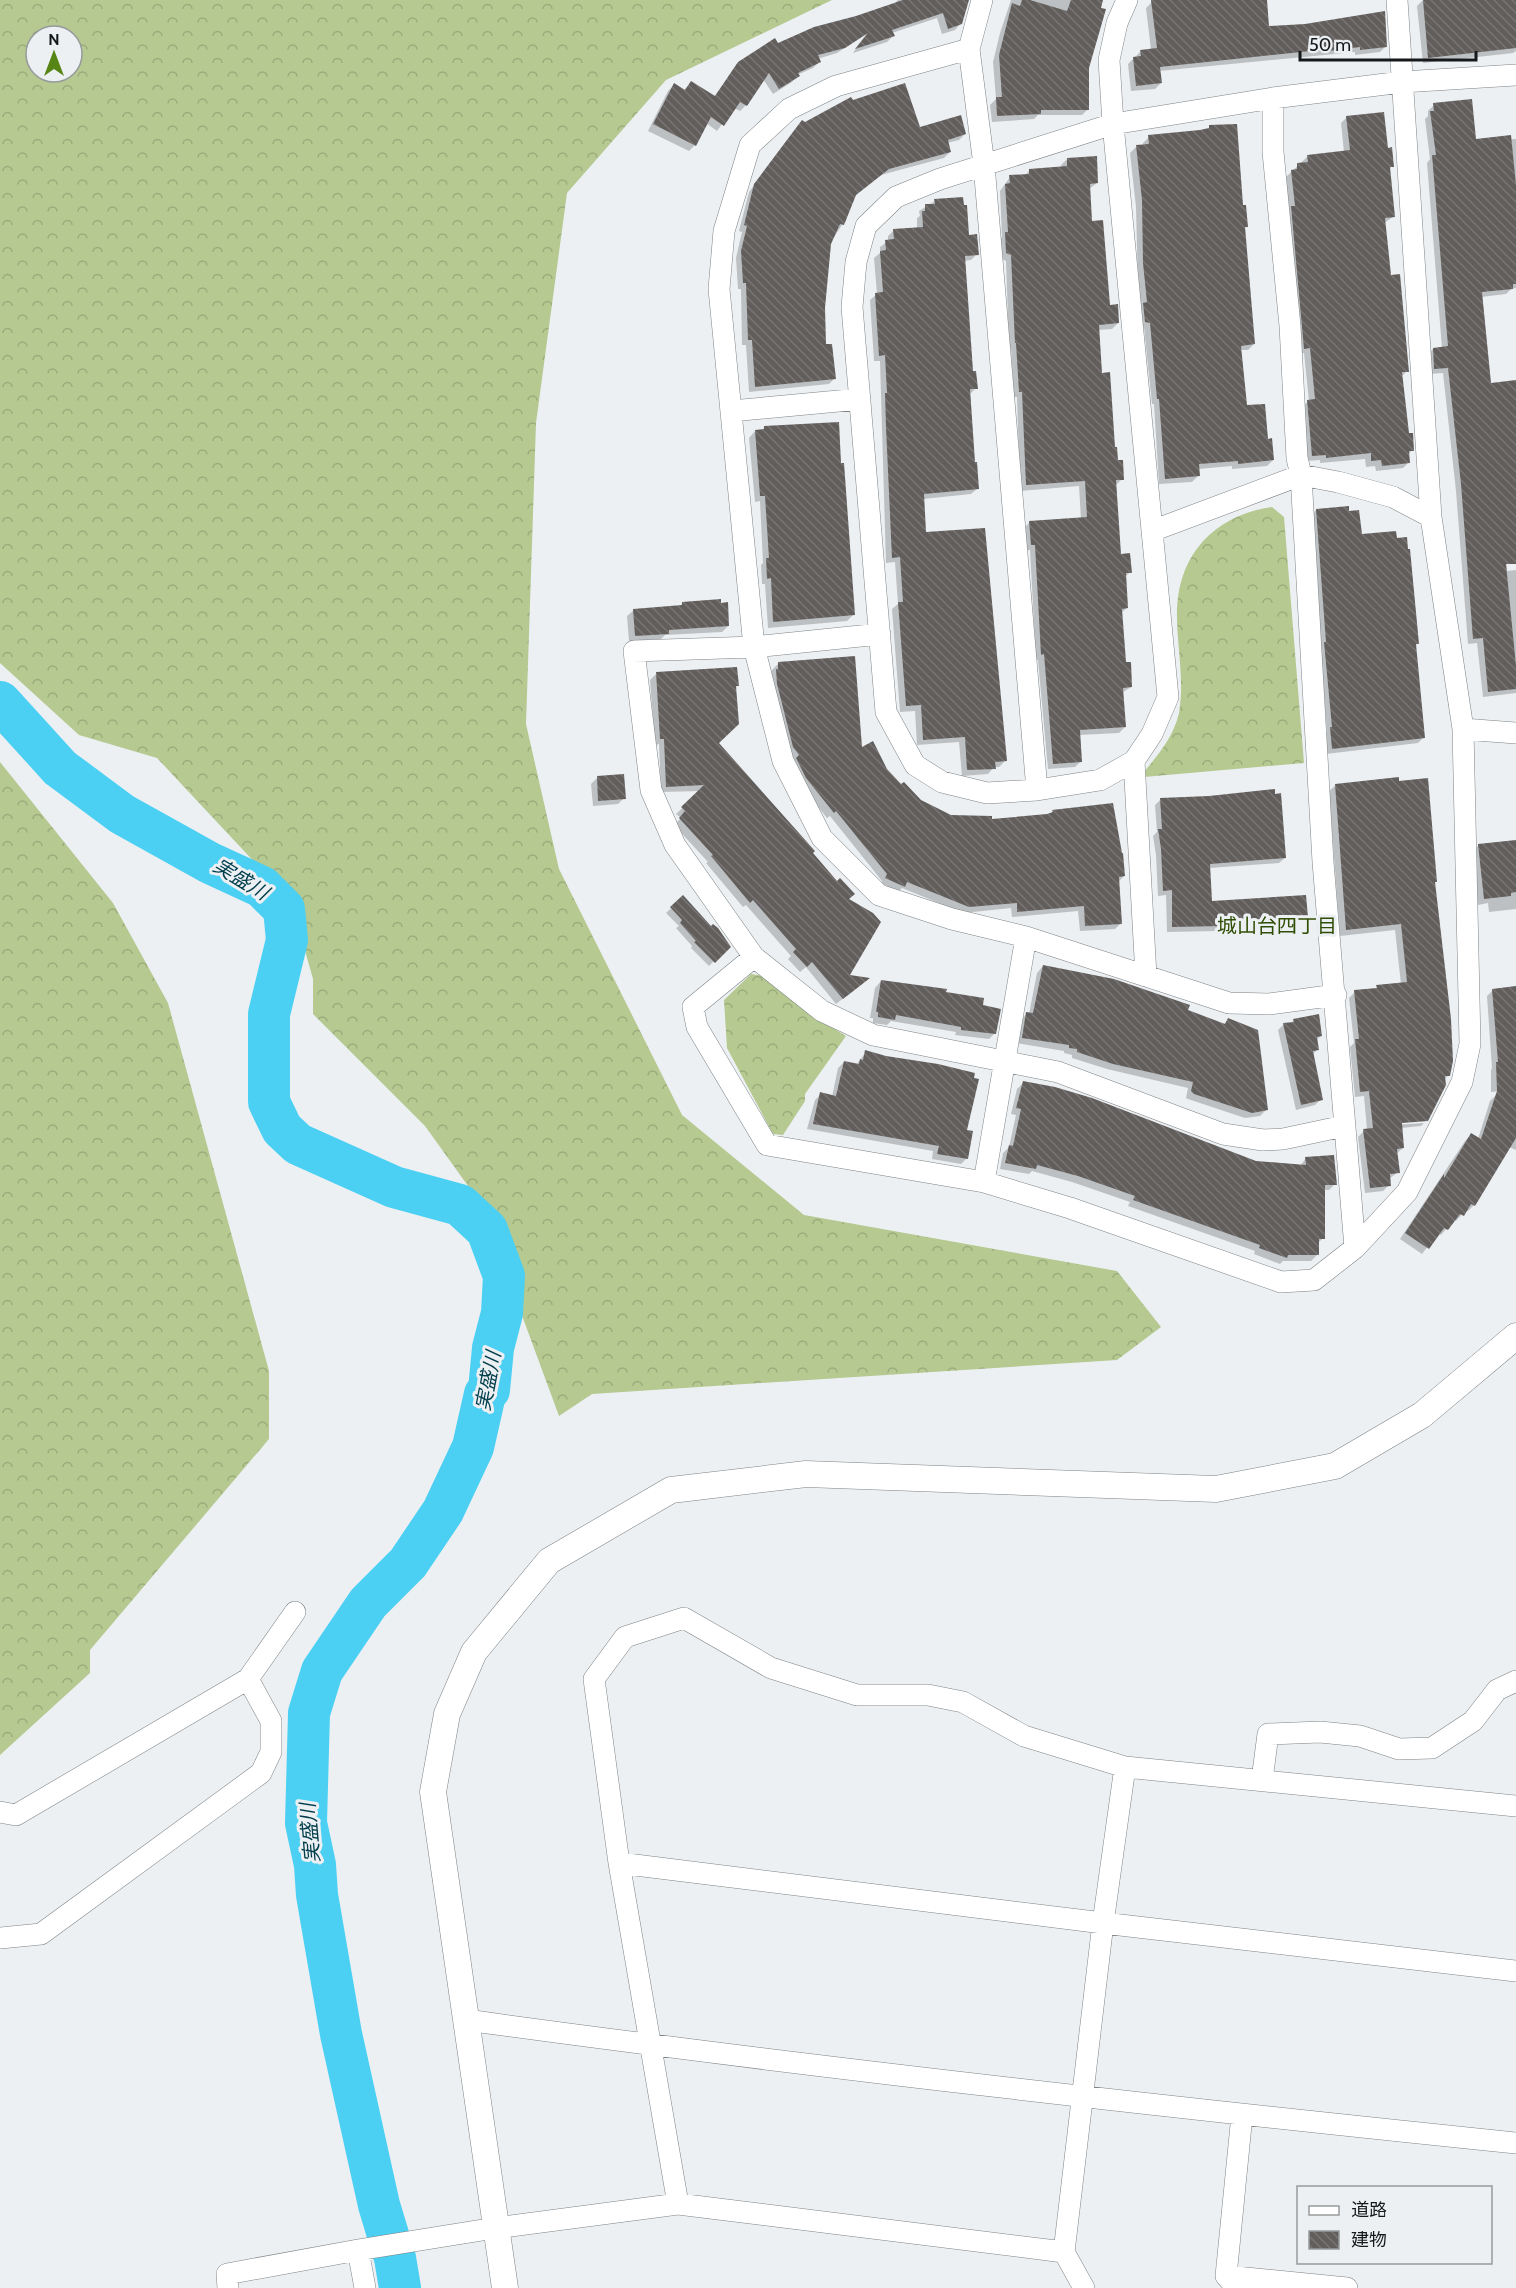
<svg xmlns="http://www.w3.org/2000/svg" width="1516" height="2288" viewBox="0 0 1516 2288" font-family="Cabin,'Noto Sans JP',sans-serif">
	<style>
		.forest { fill: url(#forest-crowns); fill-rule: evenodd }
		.shadow { fill: #0003 }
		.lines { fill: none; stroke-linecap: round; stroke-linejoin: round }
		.river { stroke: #4bd0f3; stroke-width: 42 }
		.building { fill: url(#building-back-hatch) }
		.minor-casing { stroke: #7f8386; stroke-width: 22 }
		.tertiary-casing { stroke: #7f8386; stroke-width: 27 }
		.minor { stroke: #fff; stroke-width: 21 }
		.tertiary { stroke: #fff; stroke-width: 26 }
		.labels { text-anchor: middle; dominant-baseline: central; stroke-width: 6; stroke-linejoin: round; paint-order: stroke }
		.water-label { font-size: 20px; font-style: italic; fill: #003d4b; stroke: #ecf0f3 }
		.neighbourhood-label { font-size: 20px; fill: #304d05; stroke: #ecf0f3 }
	</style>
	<defs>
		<pattern id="forest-crowns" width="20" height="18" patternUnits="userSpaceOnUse" patternTransform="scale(1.5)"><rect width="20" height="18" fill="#b5c990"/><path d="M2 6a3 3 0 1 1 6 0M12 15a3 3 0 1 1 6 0" fill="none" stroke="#9bac7c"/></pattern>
		<pattern id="building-back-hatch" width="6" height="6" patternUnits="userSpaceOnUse" patternTransform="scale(1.5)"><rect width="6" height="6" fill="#625e5c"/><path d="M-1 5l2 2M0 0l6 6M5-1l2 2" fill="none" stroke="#787574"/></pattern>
	</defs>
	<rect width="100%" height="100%" fill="#ecf0f3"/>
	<path class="forest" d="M0,0H832L666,80L567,193L536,423L526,724L559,869L682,1115L804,1215L1117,1271L1161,1327L1117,1360L592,1394L559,1416L481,1204L425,1126L313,1014V979L291,901L157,758L79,735L0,663ZM36,36H72V72H36Z
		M1272,507L1284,517L1304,763L1144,777V772C1158,755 1174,736 1179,713C1185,678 1176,643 1177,608C1180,551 1217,515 1272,507Z
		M0,762L113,903L168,1003L269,1371V1439L90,1650V1673L0,1755Z
		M751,974L771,977L805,1011L846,1036L805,1094V1101L783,1135L773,1134L727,1048L724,1000Z"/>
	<path class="shadow" d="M898,0H968L961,23L955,30L942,34L937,18L892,33L893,36L887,42L853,53L866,34L837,53L817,59L819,62L813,68L797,75L792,82L773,94L763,79L746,105L740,111L734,108L717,131L706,123L695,145L689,151L648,131L668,91L674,85L683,91L691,83L714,97L739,63L778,45L895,3Z
		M1011,0H1102L1088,67V109L1082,115H1038L1034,119L992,122L990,105L996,99L993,62L1000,33Z
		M1151,0H1258L1259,27L1306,25L1386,46L1380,52L1355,55V52L1159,71L1161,83L1155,89L1131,91L1128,64L1141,51L1151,50L1146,8L1151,3Z
		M1423,0H1514L1516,51L1513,53L1423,63L1417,6Z
		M853,102L919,129L965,134L959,140L947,143L950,152L944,158L881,175L854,196L842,225L830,243L824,308L825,346L835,378L829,384L749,392L746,345H742L741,289H738L736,258L742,232L739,231L749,192L796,128Z
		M1434,105L1475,141L1516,139V288L1511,289L1506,294L1481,297L1489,384L1516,382V513L1501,514L1507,571L1516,570V693L1483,697L1477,643L1468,644L1456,491L1443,373L1429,374L1427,355L1433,349L1442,348L1427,163L1430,159L1425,119L1428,116V111Z
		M1347,117L1387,149L1392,166L1389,169L1393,217L1384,223L1389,277L1407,371L1401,377L1407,435L1412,450L1408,455L1409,462L1403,468L1376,471L1375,466L1366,467L1365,459L1320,463V460L1306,461L1301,407L1309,401L1304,353L1298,354L1286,177L1308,156L1344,152L1341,123Z
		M1210,127L1242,207L1247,226L1244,229L1254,344L1248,350H1240L1246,407L1267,440L1273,460L1267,466L1232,469V466L1198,469V476L1192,482L1159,484L1154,404H1152L1144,327H1139L1136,207L1130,153L1136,147L1143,146V143L1149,137L1206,130Z
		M1067,159L1097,183L1089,189L1090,222L1109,306L1118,323L1112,329L1097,330L1100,374L1116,462L1122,479L1116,485L1119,555L1130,572L1125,577L1127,608L1121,613L1124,664L1131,687L1122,693L1125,727L1119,733L1079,735L1081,761L1075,767L1048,769L1038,660H1036L1030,550H1025L1023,529L1029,523L1081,519L1079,486L1020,491L1017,397H1014L1011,348H1009L1006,261L1001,259L1000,240L1002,237L1000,191L1010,177L1024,176L1029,171L1062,168L1061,165Z
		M935,201L967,236L977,254L971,260L964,261L971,373L976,388L970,394L974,464L978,488L971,494L923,499L925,533L1005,761L999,767H994L988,774L962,776L959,742L917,745L915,711L900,712L892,609L898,604L895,562L886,563L880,361H874L870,300L877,294L874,258L880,253V247L888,241V236L894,230L917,229V218L920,216L919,211Z
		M765,427L853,615L847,621L768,628L765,584H762L761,565L763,563L760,501L755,502L749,438L755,431H761Z
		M1316,510L1348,512L1361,536L1395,539L1418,643L1415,646L1424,737L1418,743L1326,754L1324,735L1327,732L1310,516Z
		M683,603L728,626L722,632L665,635L661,639L629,641L627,616L634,610L679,607Z
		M779,663L860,749L920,802L951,817L990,820L1049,815L1053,811L1124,876L1118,882L1121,923L1115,929L1080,931L1078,911L1012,917L1011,908L963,913L902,888L898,892L880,885L882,881L830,816L827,818L800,784L770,676L772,670Z
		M656,674L737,685L717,743L811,853L847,899L848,976L862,984L836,1004L806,967L800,972L788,959L791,956L746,905L743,907L706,863L708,862L674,825L681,818L676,814L700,791L661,792L659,744L655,745L650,680Z
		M597,778L624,798L618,804L593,806L591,784Z
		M1336,785L1436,881L1433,884L1449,1075L1394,1122V1125L1424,1123L1421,1126L1401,1128L1403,1148L1396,1154L1398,1172L1389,1179V1185L1383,1191L1365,1193L1358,1137L1364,1131L1367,1130L1364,1096L1355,1097L1350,1047L1354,1043L1349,998L1355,992L1401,984L1395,930L1340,936L1329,791Z
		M1161,799L1285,858L1279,863L1209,868L1210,903L1306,916L1300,922L1273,924L1266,930L1167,932L1166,895L1158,896L1156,855L1153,836L1157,832L1155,805Z
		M1516,842V909L1489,912L1488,903L1478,905L1473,851L1479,845Z
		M683,897L729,946L709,966L691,948L692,946L676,928L679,926L666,913Z
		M1043,966L1186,1011L1223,1025L1228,1020L1266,1110L1260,1116L1245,1118L1188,1099L1186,1098L1188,1088L1107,1069L1072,1058V1055L1064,1053V1051L1016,1043L1020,1020L1027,1014H1029L1037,973Z
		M881,981L945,993L995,1033L989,1039L955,1035L956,1032L891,1021L887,1025L873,1023V1018H870L875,988Z
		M1516,988V1090L1491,1092V1070L1492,1068L1487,996L1493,990Z
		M1294,1020L1321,1036L1316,1040L1318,1049L1312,1055L1321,1099L1315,1105L1296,1110L1278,1030L1284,1024H1290Z
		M866,1052L886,1057L965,1131L967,1158L961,1164L932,1159L933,1151L807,1129L815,1100L821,1094L832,1097L838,1068L844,1062L856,1065Z
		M1023,1083L1255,1162L1300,1166L1306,1158L1335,1184L1329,1190H1323V1238L1317,1244V1255L1311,1261H1283L1280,1264L1254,1254L1255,1251L1128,1206L1130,1202L1072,1182L1032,1171L1029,1174L1000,1169L1003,1153L1009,1147L1016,1115L1011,1114L1017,1089Z
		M1496,1095L1516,1102V1150L1509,1147L1474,1205L1468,1211L1466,1210L1456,1221L1454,1220L1441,1235L1438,1233L1422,1254L1400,1239L1465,1141L1471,1135L1478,1139L1490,1101Z"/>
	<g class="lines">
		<path class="river" d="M0,702L60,768L122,814L210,863L262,887L284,909L287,940L269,1014V1102L282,1129L298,1144L394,1187L460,1205L487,1230L504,1276L502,1313L493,1348L489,1390L485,1394L473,1447L443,1511L408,1563L368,1603L322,1671L309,1713L306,1823L315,1865L317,1895L341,2034L379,2205L395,2258L400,2288"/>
	</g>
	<path class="building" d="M903,0H969L962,24L948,29L943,13L892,30L895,36L855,49L868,33L845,48L818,55L821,62L798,73L800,76L779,89L769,73L747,106L740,102L724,126L711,117L696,146L653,124L674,83L685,90L691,81L715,96L738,62L775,38L778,43L814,27L856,16Z
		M1022,0H1030L1067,11L1071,0H1103L1101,8L1106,9L1089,68V110H1041V114L997,116L996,97H1002L999,55L1012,3L1020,6Z
		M1151,0H1267L1269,26L1305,24L1385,11L1387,47L1360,50V47L1320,52V50L1160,67L1162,83L1136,86L1133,57L1141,56L1140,50L1157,48Z
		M1423,0H1516V48L1428,58Z
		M905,83L920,127L961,115L966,134L948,140L951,152L889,169L856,195L844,225L840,224L831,244L825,308L826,344H832L836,379L755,387L752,340H748L746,283H743L741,251L747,226L744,225L754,184L802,120L805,122L851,97L853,100Z
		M1472,99L1476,139L1511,135L1516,185V284H1513V289L1482,292L1491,383L1516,380V564H1506L1516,666V689L1488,692L1483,638L1473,639L1461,484L1448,368L1434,369L1433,348L1448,346L1432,155H1436L1430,111H1434L1433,103Z
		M1384,112L1388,148L1392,147L1394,167H1390L1395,217L1385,218L1391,275L1400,274L1409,372H1402L1409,433H1413L1414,451H1409L1410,463L1382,466L1381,460L1371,461V453L1326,458V455L1312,456L1307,400L1315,399L1310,348L1304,349L1291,206H1295L1291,170L1297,169V163L1308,162L1307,155L1350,150L1346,116Z
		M1237,124L1243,205H1246L1248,227H1245L1255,344L1241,346L1247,405L1265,404L1268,439L1272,438L1274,460L1238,464V461L1199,464L1200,476L1165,479L1159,399H1157L1150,323L1145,322L1143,303L1147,302L1143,263L1142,200L1136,145L1149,144L1148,135L1200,130L1209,128V125Z
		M1097,156L1098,183L1090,184L1092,221L1103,220L1110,305L1118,304L1119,323L1099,325L1102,373L1110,372L1115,447H1117L1118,460H1123L1124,480H1116L1121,554L1130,553L1132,573H1126L1128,608L1122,609L1126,662H1131L1132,687L1123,688L1126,727L1080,730L1082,762L1053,764L1044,654L1041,655L1035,545H1031L1029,521L1087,517L1085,481L1026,485L1022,392H1019L1016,343H1015L1011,255L1006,253L1005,232H1008L1005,184L1010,183L1009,175L1029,174V169L1067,166V158Z
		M963,197L964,205H967L969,235L977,234L979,255L965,256L973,371H976L978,389H970L975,462H977L979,489L924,494L926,532L985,528L1007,761L995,762L996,769L967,770L965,737L923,740L921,705L906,706L898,602H903L900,557L892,558L886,427L885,393H887L885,355L879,356L875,293L883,292L880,251L886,250L885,240L894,239L893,229L923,227L922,211H925V204H935L934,199Z
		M839,422L841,463H844L855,615L773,622L771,578L767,579L766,558H769L765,496H760L755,430L764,429V426Z
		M1349,506V511L1359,510L1362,534L1396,531L1397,538L1407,537L1408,549H1410L1419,644H1416L1425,738L1332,749L1330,727H1332L1324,642H1326L1316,509Z
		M721,599V603L728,602L729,626L669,630V634L635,636L633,609L682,605V602Z
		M855,656L862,747L873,741L887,769L901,784L904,782L921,800L951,815L992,816V819L1047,814L1053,812L1052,810L1113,803L1122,853H1123L1125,876L1119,877L1122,924L1085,926L1084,906L1017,912V903L969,907L907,882L905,887L885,878L887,874L836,811L834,813L806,778L796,758L799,755L793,747L777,684L776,669H778V662Z
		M737,667L739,686H736L739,724L719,743L815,851L813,853L837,881L840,878L855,894L849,899L873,913L881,922L850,975L870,978L843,999L812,962L807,967L793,952L796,949L753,900L750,903L711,856L713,855L679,818L685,811L681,807L704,785L666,787L664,739H660L656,672Z
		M624,774L626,799L598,801L597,776Z
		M1399,777V781L1428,778L1437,882H1435L1451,1019L1453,1061L1450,1076H1445L1446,1085L1428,1121L1402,1123L1404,1148L1397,1149L1400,1173L1390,1174L1391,1186L1370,1188L1363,1129L1373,1128L1369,1091L1360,1092L1355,1039H1359L1354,990L1377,988L1376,985L1407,982L1401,924L1346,930L1335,784Z
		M1275,789V794L1281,793L1286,858L1210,864L1212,901L1306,895L1308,917L1273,919V925L1172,927V890L1163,891L1161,849L1158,829H1162L1160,798L1209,796Z
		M1516,840V892L1511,893V896L1484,899L1478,844Z
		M683,895L711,926L713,924L718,928L731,947L715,963L694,942L696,941L680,923L682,920L670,907Z
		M1043,965L1114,979L1190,1005L1188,1010L1225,1024L1228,1018L1258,1030L1268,1110L1252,1113L1194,1094L1191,1091L1193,1082L1113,1064L1077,1052V1049L1069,1048V1045L1022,1038L1026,1012L1033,1013Z
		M881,980L947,989L946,992L984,998L983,1005L1001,1009L996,1034L961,1030V1027L896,1015L895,1020L878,1017V1012H876Z
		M1516,986V1138L1475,1206L1471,1204L1464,1216L1460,1214L1448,1230L1444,1228L1429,1249L1405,1233L1444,1174V1178L1471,1133L1481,1139L1497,1091L1496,1062H1498L1492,989Z
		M1319,1014L1322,1036L1317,1037L1319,1050L1313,1051L1323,1100L1301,1105L1283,1023L1294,1022L1293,1019Z
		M865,1050L886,1056L938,1064L975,1073L974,1078L979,1079L967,1130L973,1131L968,1159L937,1154L939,1146L813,1124L820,1092L836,1096L844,1061L859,1064L860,1059L863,1060Z
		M1023,1081L1055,1087L1092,1098L1256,1161L1306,1165L1305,1157L1334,1155L1337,1185H1325V1239H1319V1255H1288L1287,1258L1259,1248L1260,1245L1133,1200L1135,1196L1078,1176L1037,1165L1036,1169L1005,1163L1009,1145L1013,1146L1021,1109L1016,1108Z"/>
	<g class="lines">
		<g class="minor-casing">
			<path id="minor" d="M982,0L969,49L984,165L1037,790
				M1127,0L1117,23L1109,60L1113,124L1168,697L1152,734L1134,761L1100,780L1037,790L987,793L942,782L915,765L886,712L852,307L856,262L866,226L896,197L940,179L1113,124L1273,98L1402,82L1516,75
				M969,49L836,86L789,109L750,145L724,231L719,289L754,647L783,761L822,838L879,895L952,919L1026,937L1229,1003L1269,1004L1336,995
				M1273,98V152L1290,326L1297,458L1301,475L1323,862L1355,1248
				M731,411L860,399
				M1152,531L1301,475L1338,482L1393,497L1431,517
				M880,634L754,647L634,651L651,790L675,845L754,957L693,1007L697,1027L767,1145L984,1182L1070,1208L1281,1282L1314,1280L1355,1248L1407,1192L1462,1082L1470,1044L1463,729L1431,517L1397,0
				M1463,729L1516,733
				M1134,761L1146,976
				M754,957L822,1011L873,1035L1058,1072L1223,1134L1263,1140L1283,1139L1344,1126
				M984,1182L1026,937
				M1262,1780L1268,1734L1320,1732L1360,1736L1399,1749L1432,1748L1473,1721L1497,1690L1516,1681
				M0,1812L16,1815L248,1679L295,1612
				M619,1863L1103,1923L1516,1971
				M0,1938L41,1934L261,1773L271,1752V1721L248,1679
				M466,2020C815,2068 1165,2107 1516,2143
				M678,2204L619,1863L594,1679L625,1637L684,1618L771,1668L857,1695H928L963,1702L1024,1736L1125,1767L1516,1806
				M358,2250L365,2288
				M1064,2252L1084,2288
				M1226,2276L1347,2288
				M228,2288L227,2274L358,2250L495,2228L678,2204L1064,2252L1103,1923L1125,1767
				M1237,2288L1226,2276L1242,2115"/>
		</g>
		<g class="tertiary-casing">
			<path id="tertiary" d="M505,2288L433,1792L447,1714L474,1652L549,1561L671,1490L806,1474L1216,1489L1335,1466L1422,1415L1516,1336"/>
		</g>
		<use href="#minor" class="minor"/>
		<use href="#tertiary" class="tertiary"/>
	</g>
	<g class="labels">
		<g class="water-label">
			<text transform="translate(241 879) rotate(31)">実盛川</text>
			<text transform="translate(488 1381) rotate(-79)">実盛川</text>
			<text transform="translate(310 1833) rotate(-95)">実盛川</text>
		</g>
		<g class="neighbourhood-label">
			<text x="1277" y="926">城山台四丁目</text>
		</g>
	</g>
	<rect x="1297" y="2186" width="195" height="78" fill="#ecf0f3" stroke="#979a9c" stroke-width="1.5"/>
	<rect x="1309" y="2206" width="30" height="9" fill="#ffffff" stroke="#979a9c" stroke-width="1.5"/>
	<text x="1351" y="2216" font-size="18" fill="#17181a">道路</text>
	<rect x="1309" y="2231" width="30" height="18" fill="url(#building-back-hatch)" stroke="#979a9c" stroke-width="1.5"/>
	<text x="1351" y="2246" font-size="18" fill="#17181a">建物</text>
	<g transform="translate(54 54)"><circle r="28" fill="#ecf0f3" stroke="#979a9c" stroke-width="1.5"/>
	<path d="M0-4.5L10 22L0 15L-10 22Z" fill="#578515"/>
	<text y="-9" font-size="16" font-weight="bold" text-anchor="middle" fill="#17181a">N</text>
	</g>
	<path d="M1300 51v9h176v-9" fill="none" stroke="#17181a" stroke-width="3"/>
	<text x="1309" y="51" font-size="18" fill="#17181a" stroke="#ecf0f3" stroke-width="4.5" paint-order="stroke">50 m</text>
</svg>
